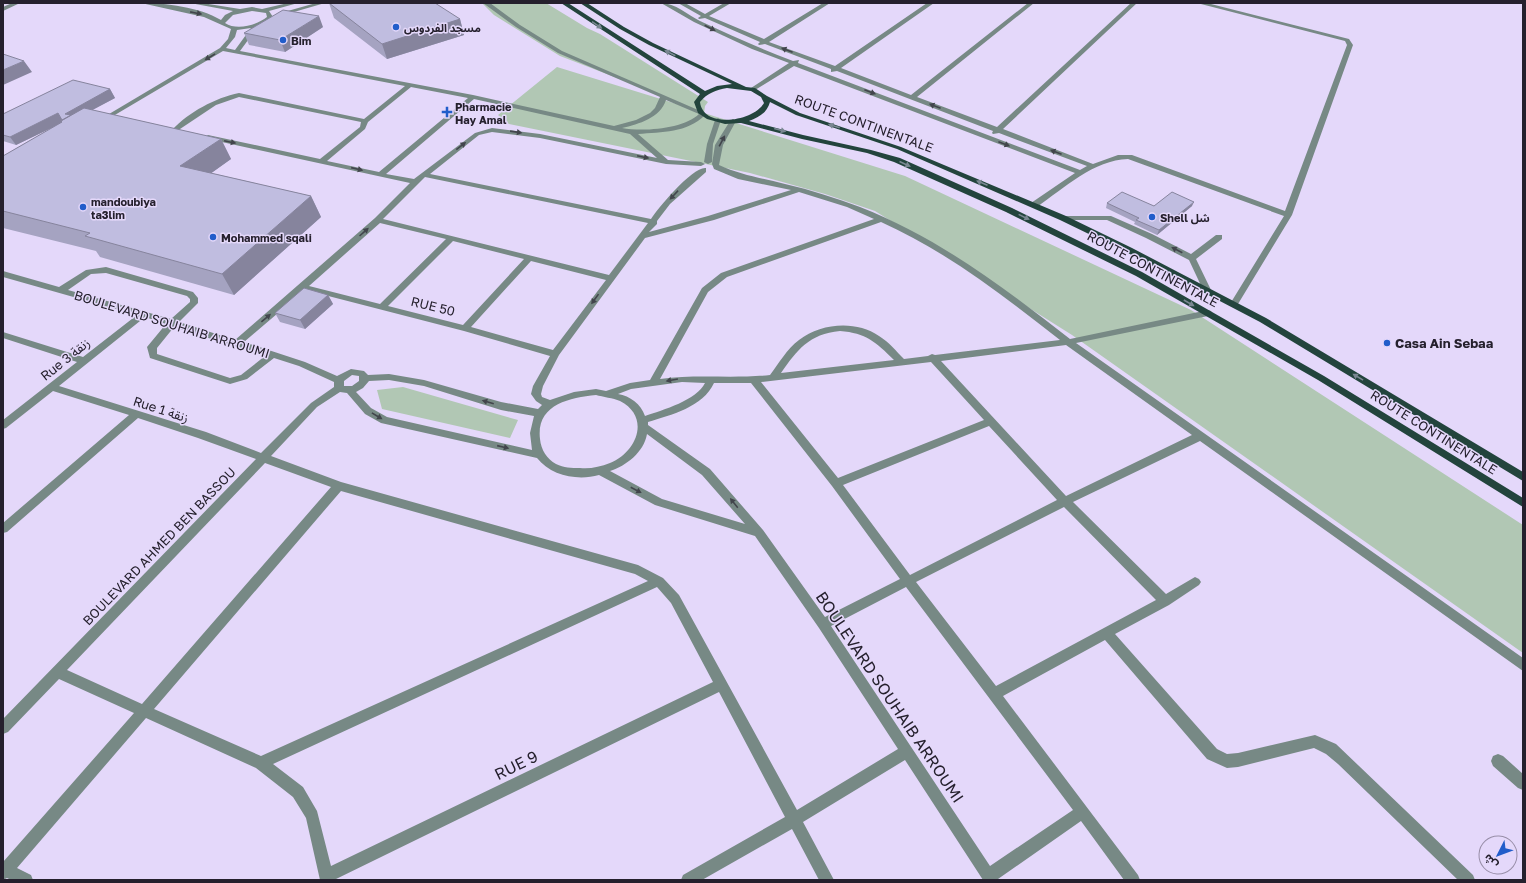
<svg xmlns="http://www.w3.org/2000/svg" width="1526" height="883" viewBox="0 0 1526 883" font-family="'Golos Text','Noto Sans Arabic',sans-serif">
	<style>
		.green { fill: #b1c7b4 }
		.lines { fill: none; stroke-linecap: round; stroke-linejoin: round }
		.minor { fill: #778985; fill-rule: evenodd }
		.major { fill: #23443d; fill-rule: evenodd }
		.wall { fill: #a5a3c1 }
		.shaded-wall { fill: #86849d }
		.building { fill: #c0bde0; stroke: #86849d }
		.oneway { fill: #42454c }
		.oneway2 { fill: #7a8792 }
		.poi-dot { fill: #215dca; stroke: #e4d8fa; stroke-width: 1.5 }
		.labels { text-anchor: middle; dominant-baseline: central; stroke-width: 3; stroke-linejoin: round; paint-order: stroke }
		.far-poi-label { font-size: 11px; font-weight: bold; fill: #25202d; stroke: #e4d8fa; text-anchor: start }
		.street-label { font-size: 13px; fill: #25202d; stroke: #e4d8fa }
		.poi-label { font-size: 13px; font-weight: bold; fill: #25202d; stroke: #e4d8fa; text-anchor: start }
		.near-street-label { font-size: 16px; fill: #25202d; stroke: #e4d8fa }
	</style>
	<rect width="100%" height="100%" fill="#e4d8fa"/>
	<path class="green" d="M482,3H546L587,28L600,34L708,102L705,106L704,113L905,176L1191,310L1523,525V653L1072,335L875,211L825,194L750,173L509,124L498,115L557,67L690,108L651,91L560,56L494,15Z
		M403,387L518,420L510,438L382,409L377,390Z"/>
	<g class="lines">
		<path class="minor" d="M12,3H20L3,11V7Z
			M141,3C166,3 199,7 221,20L225,15L233,11L190,3H202L240,9L252,7L262,9L288,3H298L269,11L273,17L272,18L256,27L257,28L240,51L473,95L614,126L636,120L650,113L655,108L660,97L558,53L516,27L483,3H490L520,25L562,51L705,113V115C687,133 662,132 638,134L668,160L701,162L705,164L701,166L666,164L540,138L492,132L479,135L430,174L651,219C658,208 693,166 706,168V172L670,204L657,221V224L649,232L708,216L791,190L738,179L714,169L712,164L715,145L730,121L733,119L736,121L723,145L719,165C741,175 761,178 785,184C811,190 836,198 860,207C937,237 1005,288 1070,339L1208,310L1211,311L1212,313L1208,316L1076,343L1523,658V671L1200,441L1073,502L1166,594L1195,577L1199,579L1201,582L1199,585L1169,605L1115,634L1217,749L1227,754L1238,753L1315,735L1336,744L1473,875L1475,880H1458L1338,764L1326,754L1314,748L1238,767L1227,768L1207,759L1105,640L1003,696L1138,875L1140,880H1124L1081,821L998,879V880H983L905,760L803,822L834,880H819L792,829L702,880H681L683,875L785,817L719,692L334,880H320L306,818L293,797L256,768L146,718L17,868L31,875L33,880H11L7,878L3,880V862L134,713L59,679L8,732L3,734V719L256,459L198,438L138,418L7,532L3,533V523L129,415L53,391L6,428L3,429V420L77,362L3,338V332L83,357L137,315L3,277V271L59,287L86,270L106,267L193,292L198,298V303L179,322L235,340L375,218L410,183L208,139L205,137L208,135L320,159L360,127L361,122L239,97L216,105L177,131L172,130C189,112 215,98 239,93L364,119L405,86L223,51L103,122H99V120L220,48L228,39L231,29L204,17ZM252,11L266,13L267,17C257,25 237,31 225,23L233,15ZM251,28L235,50L226,48L235,37L237,30ZM411,87L468,98L379,172L327,161L365,129L368,122ZM474,99L630,134L657,158L540,134L492,128L475,133L414,179L386,174ZM666,100L699,114C684,129 643,132 622,128C639,124 660,118 666,100ZM425,177L648,223L609,275L383,219ZM799,192L847,207L874,219L721,273L702,288L650,380L630,383L606,391L596,389L574,392L550,400L542,397L541,394L543,386L559,355L645,238L714,220ZM881,222C946,251 1004,296 1060,340L935,355L932,354L928,356L904,359C896,351 889,342 879,336C856,320 821,323 799,340C787,349 779,363 770,375C733,379 696,374 660,379L708,292L727,277ZM380,223L446,239L380,304L309,286ZM453,241L524,259L463,325L388,306ZM531,261L606,280L553,350L471,327ZM106,273L187,296L190,299V302L171,319L68,290L91,274ZM305,290L464,331L550,356L533,386L531,394L536,401L542,405L538,409L501,402L424,380L389,374L368,375L364,371L351,369L337,376L305,362L244,342ZM145,317L166,324L147,347L150,358L230,384L247,379L274,358L299,366L334,382V387L311,403L261,453L206,432L59,386ZM174,327L265,356L241,375L230,378L157,354V348ZM840,331C866,333 876,342 894,360L781,373C797,350 809,334 840,331ZM1066,345L1192,435L1066,496L941,361ZM931,362L984,420L838,478L761,382ZM352,375L359,376V381L352,386H344V381ZM389,380L424,386L501,410L534,416L530,433L532,450L387,417L371,408L356,392L363,388L369,381ZM682,382L705,383C697,400 663,410 645,416C641,404 630,396 618,394L631,389ZM714,383H751L832,486L900,579L825,617L763,530L710,469L648,425V422C671,415 703,407 714,383ZM340,392L347,393L365,414L381,423L537,458C551,476 578,481 599,475L655,505L755,536L819,628L898,749L797,810L679,595L663,578L638,565L341,482L271,456L317,407ZM596,395C603,397 613,398 620,401C651,417 637,452 610,463C600,467 590,469 580,468C571,468 564,468 556,464C547,459 541,450 540,439C536,405 568,398 596,395ZM989,426L1057,500L910,575L843,485ZM647,434L702,475L745,524L662,499L610,471C626,466 644,452 647,434ZM265,463L331,487L142,704L67,670ZM341,491L635,574L648,581L261,756L154,709ZM1064,507L1156,600L996,686L916,582ZM657,587L671,603L713,682L331,866L317,811L303,787L273,764ZM906,587L1073,810L990,866L831,626Z
			M316,3H325L280,16L277,14Z
			M661,3C675,3 688,15 700,21C730,35 761,49 793,61L799,60L798,63L1080,170L1087,166L999,133L993,134L992,133L993,131L837,71L831,72V69L765,44L759,45L758,44L760,42L705,18L699,19L698,18L701,16L678,3H685L705,14L724,3H731L709,16L764,39L823,3H830L769,42L835,66L927,3H934L841,68L911,95L1028,3H1034L917,97L997,127L1131,3H1137L1003,129L1093,164L1118,155H1132L1285,211L1347,45L1345,41L1197,3H1207L1349,39L1353,45L1292,215L1238,304L1234,307L1230,304L1284,216L1128,159C1094,160 1064,188 1037,207H1031V203L1075,173L794,66L755,90H751V88L789,63L752,49L694,22Z
			M718,118L721,120L713,144L712,162L708,164L704,162L707,144L715,120Z
			M1060,216H1111L1152,234L1191,254L1216,235H1222V239L1196,259L1211,290L1210,292H1204L1189,260L1146,238L1107,220H1060Z
			M1498,754L1503,756L1523,774V790L1518,788L1493,766L1491,761L1493,756Z"/>
		<path class="major" d="M561,3H568L705,91L717,86L732,84L649,45L620,29L580,3H587L624,27L653,43L746,87L755,88L767,96L800,113L901,147L1066,216L1132,248L1266,318L1523,472V481L1260,322L1126,252L1060,220L897,149L796,115L770,102C767,113 759,117 749,121L803,135L871,150L900,158L1012,208L1142,272L1324,376L1523,498V507L1318,380L1136,276L1006,212L894,162L867,153L802,139L741,123L725,124L707,119L698,113L694,102L700,94ZM727,88L751,91L761,97L764,103C753,122 703,129 700,102C707,93 716,90 727,88Z"/>
	</g>
	<path class="wall" d="M329,3L460,19L464,35L387,59L334,18Z
		M323,27L285,52L249,45L244,33Z
		M110,89L115,98L92,110L221,139L231,159L211,173L311,196L321,217L234,295L100,257L96,251L3,228V156L57,125L16,145L3,141V114Z
		M1107,203L1154,206H1192L1157,235L1134,224L1135,222L1106,208Z
		M328,295L333,304L305,329L280,322L275,313Z"/>
	<path class="shaded-wall" d="M319,16L323,27L285,52L280,40Z
		M460,19L464,35L387,59L382,44Z
		M24,61L32,72L3,85V70Z
		M110,89L115,98L70,122L65,114Z
		M58,113L64,122L16,145L10,137Z
		M221,139L231,159L192,187L180,166Z
		M311,196L321,217L234,295L222,274Z
		M1194,202L1192,206L1157,235L1159,230Z
		M328,295L333,304L305,329L300,320Z"/>
	<path class="building" d="M329,3H435L460,19L382,44Z
		M283,10L319,16L280,40L244,33Z
		M3,54L24,61L3,70Z
		M73,80L110,89L65,114L71,115L62,120L58,113L10,137L3,135V114Z
		M84,108L221,139L180,166L311,196L222,274L85,236L90,233L3,211V156L62,122L61,121Z
		M1122,192L1154,206L1172,192L1194,202L1159,230L1136,220L1139,218L1107,203Z
		M304,288L328,295L300,320L275,313Z"/>
	<defs><path id="oneway-solid" d="M-6-.8H1V-3.2L6.5 0L1 3.2V.8H-6Z"/></defs>
	<g class="oneway">
		<use href="#oneway-solid" transform="translate(196 13) rotate(11)"/>
		<use href="#oneway-solid" transform="translate(710 28) rotate(27)"/>
		<use href="#oneway-solid" transform="translate(787 50) rotate(-159)"/>
		<use href="#oneway-solid" transform="translate(210 57) rotate(149)"/>
		<use href="#oneway-solid" transform="translate(870 92) rotate(21)"/>
		<use href="#oneway-solid" transform="translate(935 106) rotate(-159)"/>
		<use href="#oneway-solid" transform="translate(516 132) rotate(8)"/>
		<use href="#oneway-solid" transform="translate(722 141) rotate(-62)"/>
		<use href="#oneway-solid" transform="translate(230 142) rotate(12)"/>
		<use href="#oneway-solid" transform="translate(1004 144) rotate(21)"/>
		<use href="#oneway-solid" transform="translate(461 146) rotate(-38)"/>
		<use href="#oneway-solid" transform="translate(1056 152) rotate(-159)"/>
		<use href="#oneway-solid" transform="translate(643 157) rotate(12)"/>
		<use href="#oneway-solid" transform="translate(357 169) rotate(13)"/>
		<use href="#oneway-solid" transform="translate(674 195) rotate(133)"/>
		<use href="#oneway-solid" transform="translate(364 232) rotate(-42)"/>
		<use href="#oneway-solid" transform="translate(1177 250) rotate(-153)"/>
		<use href="#oneway-solid" transform="translate(595 299) rotate(126)"/>
		<use href="#oneway-solid" transform="translate(266 318) rotate(-40)"/>
		<use href="#oneway-solid" transform="translate(672 380) rotate(170)"/>
		<use href="#oneway-solid" transform="translate(488 402) rotate(-164)"/>
		<use href="#oneway-solid" transform="translate(377 416) rotate(31)"/>
		<use href="#oneway-solid" transform="translate(503 447) rotate(13)"/>
		<use href="#oneway-solid" transform="translate(636 490) rotate(28)"/>
		<use href="#oneway-solid" transform="translate(734 503) rotate(-129)"/>
	</g>
	<g class="oneway2">
		<use href="#oneway-solid" transform="translate(597 25) rotate(34)"/>
		<use href="#oneway-solid" transform="translate(670 53) rotate(-153)"/>
		<use href="#oneway-solid" transform="translate(834 126) rotate(-162)"/>
		<use href="#oneway-solid" transform="translate(780 130) rotate(15)"/>
		<use href="#oneway-solid" transform="translate(905 164) rotate(24)"/>
		<use href="#oneway-solid" transform="translate(982 183) rotate(-157)"/>
		<use href="#oneway-solid" transform="translate(1024 217) rotate(26)"/>
		<use href="#oneway-solid" transform="translate(1189 303) rotate(30)"/>
		<use href="#oneway-solid" transform="translate(1358 377) rotate(-149)"/>
	</g>
	<g class="poi-dot">
		<circle cx="396" cy="27" r="4"/>
		<circle cx="283" cy="40" r="4"/>
		<path d="M445 106h4v4h4v4h-4v4h-4v-4h-4v-4h4z"/>
		<circle cx="83" cy="207" r="4"/>
		<circle cx="1152" cy="217" r="4"/>
		<circle cx="213" cy="237" r="4"/>
		<circle cx="1387" cy="343" r="4"/>
	</g>
	<g class="labels">
		<g class="far-poi-label">
			<text x="404" y="27">مسجد الفردوس</text>
			<text x="291" y="40">Bim</text>
			<text x="455" y="106">Pharmacie<tspan x="455" dy="13">Hay Amal</tspan></text>
			<text x="91" y="201">mandoubiya<tspan x="91" dy="13">ta3lim</tspan></text>
			<text x="1160" y="217">Shell شل</text>
			<text x="221" y="237">Mohammed sqali</text>
		</g>
		<g class="street-label">
			<text transform="translate(864 123) rotate(20)">ROUTE CONTINENTALE</text>
			<text transform="translate(1153 269) rotate(28)">ROUTE CONTINENTALE</text>
			<text transform="translate(433 306) rotate(14)">RUE 50</text>
			<text transform="translate(172 324) rotate(17)">BOULEVARD SOUHAIB ARROUMI</text>
			<text transform="translate(65 359) rotate(-39)">Rue 3 زنقة</text>
			<text transform="translate(161 409) rotate(18)">Rue 1 زنقة</text>
			<text transform="translate(1434 432) rotate(32)">ROUTE CONTINENTALE</text>
			<text transform="translate(159 546) rotate(-46)">BOULEVARD AHMED BEN BASSOU</text>
		</g>
		<g class="poi-label">
			<text x="1395" y="343">Casa Ain Sebaa</text>
		</g>
		<g class="near-street-label">
			<text transform="translate(890 697) rotate(56)">BOULEVARD SOUHAIB ARROUMI</text>
			<text transform="translate(516 765) rotate(-26)">RUE 9</text>
		</g>
	</g>
	<rect width="1526" height="883" fill="none" stroke="#25202d" stroke-width="8"/>
	<g transform="translate(1498 855) rotate(228)"><circle r="19" fill="#e4d8fa" stroke="#988ea8"/>
	<path d="M0-3L7 15L0 10L-7 15Z" fill="#215dca"/>
	<text y="-6" font-size="11" font-weight="bold" text-anchor="middle" fill="#25202d">ش</text>
	</g>
</svg>
